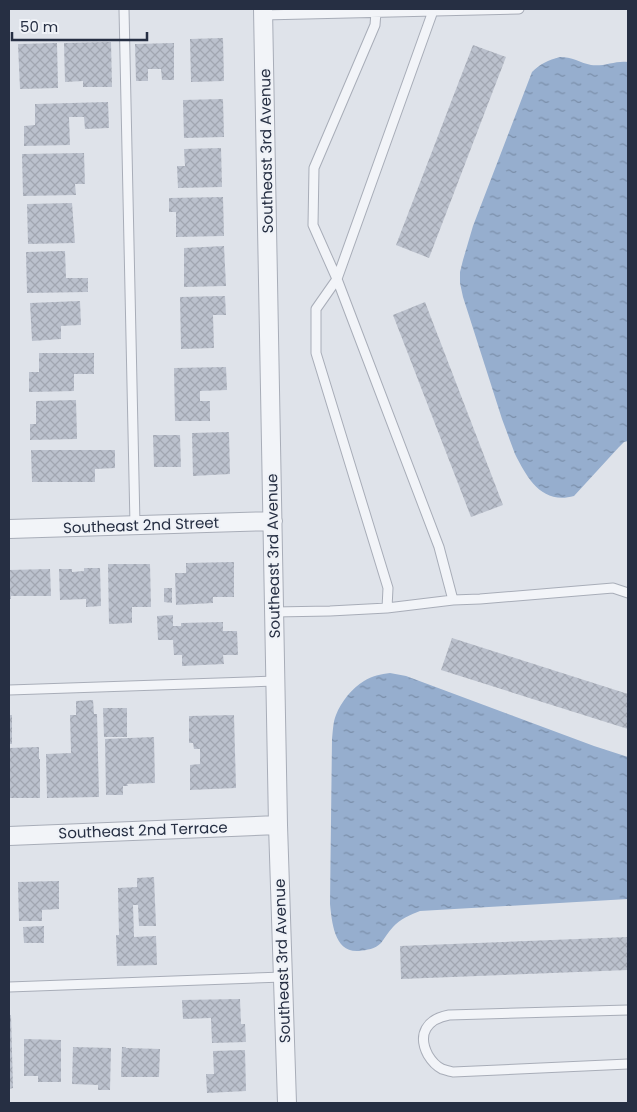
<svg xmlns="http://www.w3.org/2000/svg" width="637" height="1112" viewBox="0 0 637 1112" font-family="Poppins,sans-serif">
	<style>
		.water { fill: url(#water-ripples) }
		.building { fill: url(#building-cross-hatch) }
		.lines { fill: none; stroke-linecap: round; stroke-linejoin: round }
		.lane-casing { stroke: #a8adb8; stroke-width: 11 }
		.street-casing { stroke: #a8adb8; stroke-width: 20 }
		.lane { stroke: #f2f4f8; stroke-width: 9 }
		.street { stroke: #f2f4f8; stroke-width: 18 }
		.labels { text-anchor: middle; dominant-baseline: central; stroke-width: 4; stroke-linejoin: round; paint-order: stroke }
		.street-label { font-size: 15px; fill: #262f43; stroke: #eff2f7 }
	</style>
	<defs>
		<pattern id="water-ripples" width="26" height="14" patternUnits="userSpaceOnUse" patternTransform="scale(1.25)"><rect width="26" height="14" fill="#96aece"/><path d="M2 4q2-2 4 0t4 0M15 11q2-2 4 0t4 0" fill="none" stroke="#7a8ea9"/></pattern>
		<pattern id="building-cross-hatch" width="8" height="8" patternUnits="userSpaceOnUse" patternTransform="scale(1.25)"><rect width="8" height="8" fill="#bbc1cd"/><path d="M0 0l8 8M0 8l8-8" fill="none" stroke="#a1a6b1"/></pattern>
	</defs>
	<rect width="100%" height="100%" fill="#dfe3ea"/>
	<path class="water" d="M560,57C565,57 571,58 576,60C581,62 586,64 591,65C604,67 616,60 628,62V441L624,442L619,447L574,496C542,505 527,478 515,454L502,419L463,297L460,283V272L463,260L473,226L532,72C540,64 548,60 560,57Z
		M390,673L406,676L594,746L628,757V899L420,911C410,915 400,919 393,927C388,932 385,938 381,943C375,949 367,950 359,951C334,953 332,922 330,904L332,739C333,731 333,722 336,715C341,702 352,688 364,681C372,676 381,674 390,673Z"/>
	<path class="building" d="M223,38L224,81L191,82L190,39Z
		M111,42L112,87H83V81L65,82L64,43Z
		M57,43L58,88L20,89L18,44Z
		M174,43V80H162L161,69H148V81H136L135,44Z
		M473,45L506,57L429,258L396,245Z
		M223,99L224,137L184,138L183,100Z
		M108,102L109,128L85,129L84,117H69L70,145L24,146V126L35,125V104Z
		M221,148L222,187L178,188L177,166H185L184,149Z
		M84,153L85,184H75L76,195L23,196L22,154Z
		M223,197L224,236L176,237V212H169V198Z
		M72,203L75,243L28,244L27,204Z
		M224,246L226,286L184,287V248Z
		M65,251L66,278H88V292L27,293L26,252Z
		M225,296L226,315H213L214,348L181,349L180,297Z
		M80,301L81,325L61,326V339L32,341L30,303Z
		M425,302L503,505L471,517L393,315Z
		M39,353H94V374H74V391L29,392V372H39Z
		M226,367L227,390L200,391V401H210V421H175L174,368Z
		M76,400L77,439L30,440V424H36V401Z
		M229,432L230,474L193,476L192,433Z
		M153,435H180L181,467H154Z
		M31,450H115V468L95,469V482H32Z
		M234,562V597H213V603L176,605L175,573H186V563Z
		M108,564H150L151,607H132V623L109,624Z
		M84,568H100L101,606L86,607V599L60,600L59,569H72V572L84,571Z
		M50,569L51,596H11V599H9V570Z
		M164,588H172V603L164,602Z
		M173,615V626H181V623L223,622V631H237L238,655H223L224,664L182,666V655H174L173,640H158L157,616Z
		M452,638L628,694V729L441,670Z
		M93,700L94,714H97L99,797L47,798L46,754L71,753L70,715H76V701Z
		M103,708H127V737H104Z
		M9,715H12V744H9Z
		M234,715L236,788L190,790V765L200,764V749H194L193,743H189V716Z
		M154,737L155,783L127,784L128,786H123V795H106L105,739Z
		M39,747V759H40V798H9V748Z
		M154,877L156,926H139L138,905H133L134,937L156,936L157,965L117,966L116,935H119L118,888L137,887V878Z
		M59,881V909L42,910V921H19L18,882Z
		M44,926V943H24L23,927Z
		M628,937V970L401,979L400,946Z
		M240,999L241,1024H245L246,1042L212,1043L211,1018L183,1019L182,1000Z
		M9,1015H11L13,1088L9,1089Z
		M24,1039L61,1040V1082H38V1076H24Z
		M73,1047L111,1048L110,1090H98V1085L72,1084Z
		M122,1047H126V1048L160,1049L159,1077H121Z
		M245,1050L246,1091L207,1093L206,1074H214L213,1051Z"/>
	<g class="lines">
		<g class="lane-casing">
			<path id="lane" d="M124,9L135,525
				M433,11L337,279L439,547L453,600
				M376,12L375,25L314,168L313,225L337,279L316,309V353L388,588L387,608
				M263,15L519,9
				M274,612L330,611L387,608L453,600L480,599L613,588L628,593
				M9,690L275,681
				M9,987L283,977
				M628,1010L449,1015C427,1019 417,1034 428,1055C431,1060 436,1066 442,1069C445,1070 449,1071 453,1072L628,1064"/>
		</g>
		<g class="street-casing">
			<path id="street" d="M263,9L278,825L287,1103
				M9,529L273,521
				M9,836L278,825"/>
		</g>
		<use href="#lane" class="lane"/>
		<use href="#street" class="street"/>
	</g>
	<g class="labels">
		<g class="street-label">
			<text transform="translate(266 151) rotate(-91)">Southeast 3rd Avenue</text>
			<text transform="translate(141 525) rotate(-2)">Southeast 2nd Street</text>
			<text transform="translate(273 556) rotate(-91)">Southeast 3rd Avenue</text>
			<text transform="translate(143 830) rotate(-2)">Southeast 2nd Terrace</text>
			<text transform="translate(282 961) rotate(-92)">Southeast 3rd Avenue</text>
		</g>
	</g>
	<rect width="637" height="1112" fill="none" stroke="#262f43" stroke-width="20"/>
	<path d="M12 32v8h135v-8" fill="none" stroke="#262f43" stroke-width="2.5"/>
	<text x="20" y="32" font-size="15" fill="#262f43" stroke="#eff2f7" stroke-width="4" paint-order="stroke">50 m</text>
</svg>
